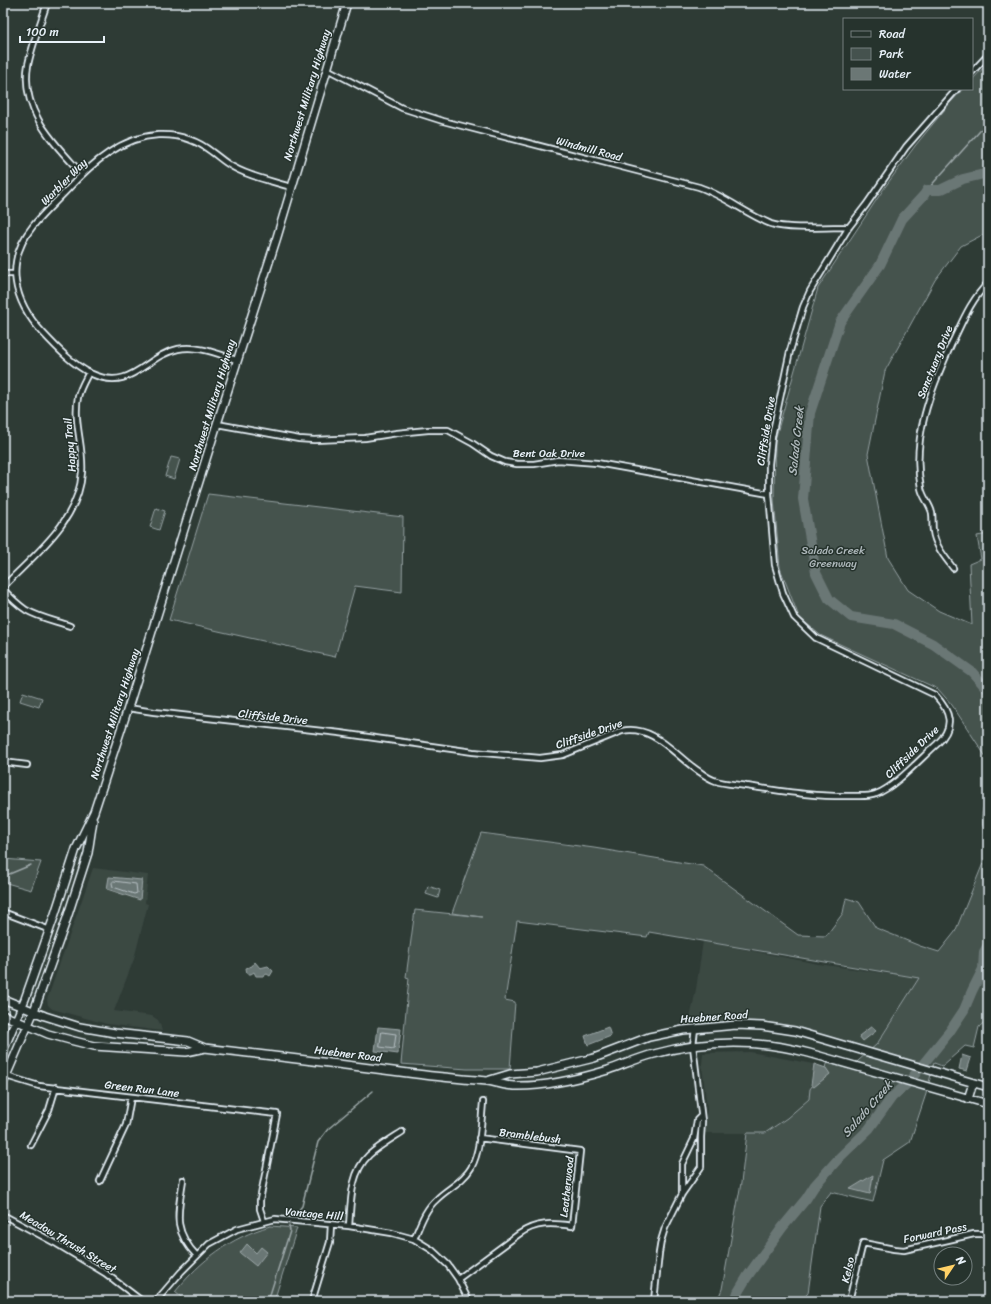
<svg xmlns="http://www.w3.org/2000/svg" width="991" height="1304" viewBox="0 0 991 1304" font-family="Sriracha,sans-serif">
	<style>
		.built { fill: #3b4843 }
		.green { fill: #45524e; stroke: #96a2a3 }
		.water { fill: #6b7775; stroke: #9da8a9 }
		.lines { fill: none; stroke-linecap: round; stroke-linejoin: round }
		.shore { stroke: #b6c0c4; stroke-width: 1 }
		.stream { stroke: #9da8a9; stroke-width: 1.5 }
		.river { stroke: #6b7775; stroke-width: 10 }
		.minor-casing { stroke: #e8f1f8; stroke-width: 8 }
		.primary-casing { stroke: #e8f1f8; stroke-width: 10 }
		.minor { stroke: #26332d; stroke-width: 4.5 }
		.primary { stroke: #26332d; stroke-width: 7 }
		.labels { text-anchor: middle; dominant-baseline: central; stroke-width: 3; stroke-linejoin: round; paint-order: stroke }
		.street-label { font-size: 11px; fill: #e8f1f8; stroke: #26332d }
		.park-label { font-size: 11px; fill: #afb9bc; stroke: #26332d }
		.water-label { font-size: 12px; font-style: italic; fill: #b0babd; stroke: #26332d }
	</style>
	<rect width="100%" height="100%" fill="#2e3b35"/>
	<filter id="ink" filterUnits="userSpaceOnUse"><feTurbulence type="fractalNoise" baseFrequency=".025" numOctaves="2"/><feDisplacementMap in="SourceGraphic" scale="8" xChannelSelector="R" yChannelSelector="G"/><feConvolveMatrix kernelMatrix="1 2 1 2 8 2 1 2 1" color-interpolation-filters="sRGB"/></filter>
	<g filter="url(#ink)">
		<path class="built" d="M93,868L148,875L145,903L148,904L134,959L114,1011L152,1016L158,1020L160,1024L162,1031L107,1024L52,1009L48,1005L47,1000Z
			M703,941L818,964L919,978L874,1048L803,1029L773,1023L733,1021L689,1024L696,989Z
			M750,1052L813,1064L809,1099L787,1118L765,1133H704L707,1109L702,1065L703,1053Z"/>
		<path class="green" d="M988,63V232L961,246L935,280L885,371L868,454L888,558L908,590L939,611L972,625L969,564L981,559L977,536L988,534V760L952,705L938,689L820,635L799,617L780,568L774,499L775,440L818,288L885,187L915,146L950,103L963,89H972V80Z
			M171,457L180,459L174,479L165,476Z
			M208,494L403,517L402,592L355,586L335,657L169,620Z
			M156,508L165,511L159,530L150,527Z
			M23,692L42,698L39,707L20,701Z
			M988,795V842C981,822 979,815 988,795Z
			M481,833L594,848L703,866L798,935L826,936L843,913L846,898L859,902L876,928L920,946L939,952L955,932L988,851V1019L979,1027L974,1048L965,1046L942,1066L934,1063L926,1094L910,1142L883,1160L873,1202L831,1192L820,1206L808,1293L801,1301H717L722,1289L741,1183L747,1133H765L787,1118L809,1099L810,1089L828,1063L849,1069L877,1044L919,978L649,932L647,937L517,921L505,1000L515,1002L510,1069H467L401,1064L409,978L406,977L415,910L482,917L452,913Z
			M3,859L41,862L31,890L3,882Z
			M428,886L440,890L438,898L426,894Z
			M270,1226L297,1228L274,1301H186L175,1292C202,1259 230,1238 270,1226Z"/>
		<path class="water" d="M109,877L142,880L140,900L107,889Z
			M255,962L260,968L268,966L273,971L270,976L267,974L263,976H256L254,972L251,974H247L246,968L252,966Z
			M872,1026L876,1031L863,1041L859,1036Z
			M378,1027L401,1029L398,1054L375,1051Z
			M608,1027L611,1036L588,1045L585,1036Z
			M962,1055L971,1058L967,1071L959,1069Z
			M814,1064L826,1068L830,1074L814,1087L811,1085Z
			M873,1175L870,1194L850,1189Z
			M247,1244L256,1253L261,1247L267,1252L256,1266L240,1253Z"/>
		<g class="lines">
			<path class="shore" d="M114,881L136,884L137,893L134,894L113,887L112,883Z
				M382,1032L396,1034L394,1049L380,1047Z"/>
			<path class="stream" d="M927,190L988,122
				M3,875H7L31,865
				M298,1211L302,1206L318,1142L328,1129L373,1091
				M268,1301L290,1231L289,1226"/>
			<path class="river" d="M988,173L963,179L940,190H927L924,195L902,219L880,265L840,322L810,413L803,499L816,573L829,599L851,617L894,624L933,644L972,672L988,690
				M735,1301L738,1292L747,1277L782,1228L806,1199L815,1185L840,1157L869,1129L892,1097L907,1084L950,1031L964,1010L972,991L983,969L984,952L988,945"/>
			<g class="minor-casing">
				<path id="minor" d="M47,3C41,22 32,45 28,65C20,111 54,143 82,174
					M327,69L402,108L443,121L699,187C725,196 746,214 771,224C788,230 830,227 849,227
					M972,72L988,55
					M3,274H15
					M237,360C218,354 198,345 178,349C145,356 132,392 92,374C73,365 57,348 43,333C13,301 4,262 33,226C44,212 57,201 69,188C92,163 122,137 158,135C178,134 197,140 212,152C219,157 225,163 233,167C250,177 272,181 291,187
					M217,424L299,439L314,440L365,438L397,433L428,430H448L472,443L491,456L505,462L517,464H534L558,460L597,463L769,494
					M953,568C945,557 935,546 933,531C932,525 933,519 932,513C930,504 923,498 921,488C911,439 931,389 951,345C962,323 970,301 988,283
					M3,587C35,554 79,521 82,472C84,447 73,422 78,397C80,388 85,380 89,372
					M3,589C10,597 17,604 26,610C40,618 56,621 70,626
					M128,708L154,712L340,733L473,752L540,758L563,755L622,731C654,724 676,757 700,772C704,775 710,779 716,781C725,784 736,784 746,786C781,791 816,797 852,796C860,796 868,797 876,794C894,788 921,758 937,744C955,727 951,712 935,695L816,638L794,617L783,593L775,565L769,494V464L772,436L790,351L803,307L810,291L849,227L866,205L906,147L957,89
					M3,762L27,765
					M3,912L50,930
					M6,1076L39,1086L277,1114L260,1200V1209L264,1221
					M31,1145L49,1110L56,1087
					M183,1180C178,1213 172,1230 197,1256
					M100,1181L126,1125L131,1097
					M682,1194V1164L694,1139L697,1120L701,1116
					M3,1215L57,1244L105,1273L142,1301
					M349,1226C351,1202 350,1173 369,1155C379,1146 391,1139 402,1132
					M414,1239C420,1225 425,1209 437,1199C448,1188 463,1182 471,1168C481,1150 481,1122 483,1102
					M458,1279L519,1234C536,1222 552,1223 572,1226L580,1151L479,1138
					M3,1299L6,1301
					M156,1301L181,1272L209,1244L237,1229L275,1219L349,1226L392,1233L414,1239L432,1250L448,1265L458,1279L469,1301
					M312,1301L330,1242L331,1224
					M552,1301L554,1300
					M654,1301L659,1253L661,1241L665,1228L682,1194L701,1167V1137L702,1121L693,1046L695,1028
					M849,1301L863,1243L894,1249L904,1250L974,1234H988"/>
			</g>
			<g class="primary-casing">
				<path id="primary" d="M3,999L45,1016L80,1027L115,1033L188,1041L205,1048C276,1056 346,1065 416,1074C440,1077 463,1079 487,1081C496,1082 505,1086 514,1086C545,1087 578,1079 608,1070C623,1065 638,1058 654,1054C706,1040 757,1039 809,1053L988,1104
					M3,1015L48,1034L74,1041L94,1046L186,1052L205,1048
					M3,1051L25,999L54,917L76,849L94,812L128,708L217,424L277,237L347,3
					M490,1080L510,1074L537,1072L594,1058L649,1037L683,1030L736,1025L762,1026L795,1031L988,1087
					M3,1083L34,1011L66,921L88,853L93,820
					M968,1099L973,1083"/>
			</g>
			<use href="#minor" class="minor"/>
			<use href="#primary" class="primary"/>
		</g>
	</g>
	<g class="labels">
		<g class="street-label">
			<text transform="translate(307 95) rotate(-73)">Northwest Military Highway</text>
			<text transform="translate(589 149) rotate(15)">Windmill Road</text>
			<text transform="translate(64 182) rotate(-45)">Warbler Way</text>
			<text transform="translate(935 362) rotate(-68)">Sanctuary Drive</text>
			<text transform="translate(212 405) rotate(-73)">Northwest Military Highway</text>
			<text transform="translate(766 431) rotate(-81)">Cliffside Drive</text>
			<text transform="translate(70 445) rotate(-95)">Happy Trail</text>
			<text x="549" y="453">Bent Oak Drive</text>
			<text transform="translate(115 714) rotate(-72)">Northwest Military Highway</text>
			<text transform="translate(273 717) rotate(6)">Cliffside Drive</text>
			<text transform="translate(589 734) rotate(-19)">Cliffside Drive</text>
			<text transform="translate(912 752) rotate(-44)">Cliffside Drive</text>
			<text transform="translate(714 1017) rotate(-4)">Huebner Road</text>
			<text transform="translate(348 1054) rotate(7)">Huebner Road</text>
			<text transform="translate(142 1089) rotate(7)">Green Run Lane</text>
			<text transform="translate(530 1136) rotate(7)">Bramblebush</text>
			<text transform="translate(567 1187) rotate(-84)">Leatherwood</text>
			<text transform="translate(314 1214) rotate(5)">Vantage Hill</text>
			<text transform="translate(935 1233) rotate(-12)">Forward Pass</text>
			<text transform="translate(68 1242) rotate(31)">Meadow Thrush Street</text>
			<text transform="translate(848 1270) rotate(-77)">Kelso</text>
		</g>
		<g class="park-label">
			<text x="833" y="550">Salado Creek<tspan x="833" dy="13">Greenway</tspan></text>
		</g>
		<g class="water-label">
			<text transform="translate(796 441) rotate(-84)">Salado Creek</text>
			<text transform="translate(867 1109) rotate(-49)">Salado Creek</text>
		</g>
	</g>
	<rect width="991" height="1304" fill="none" stroke="#26332d" stroke-width="16"/>
	<rect x="8" y="8" width="975" height="1288" fill="none" stroke="#e8f1f8" stroke-width="1.5" filter="url(#ink)"/>
	<rect x="843" y="18" width="130" height="72" fill="#26332d" stroke="#747f7e"/>
	<rect x="851" y="31" width="20" height="6" fill="#26332d" stroke="#747f7e"/>
	<text x="879" y="38" font-size="12" fill="#e8f1f8">Road</text>
	<rect x="851" y="48" width="20" height="12" fill="#45524e" stroke="#747f7e"/>
	<text x="879" y="58" font-size="12" fill="#e8f1f8">Park</text>
	<rect x="851" y="68" width="20" height="12" fill="#6b7775" stroke="#747f7e"/>
	<text x="879" y="78" font-size="12" fill="#e8f1f8">Water</text>
	<g transform="translate(953 1266) rotate(55)"><circle r="19" fill="#26332d" stroke="#747f7e"/>
	<path d="M0-3L7 15L0 10L-7 15Z" fill="#ffd166"/>
	<text y="-6" font-size="11" font-weight="bold" text-anchor="middle" fill="#e8f1f8">N</text>
	</g>
	<path d="M20 36v6h84v-6" fill="none" stroke="#e8f1f8" stroke-width="2"/>
	<text x="26" y="36" font-size="12" fill="#e8f1f8" stroke="#26332d" stroke-width="3" paint-order="stroke">100 m</text>
</svg>
